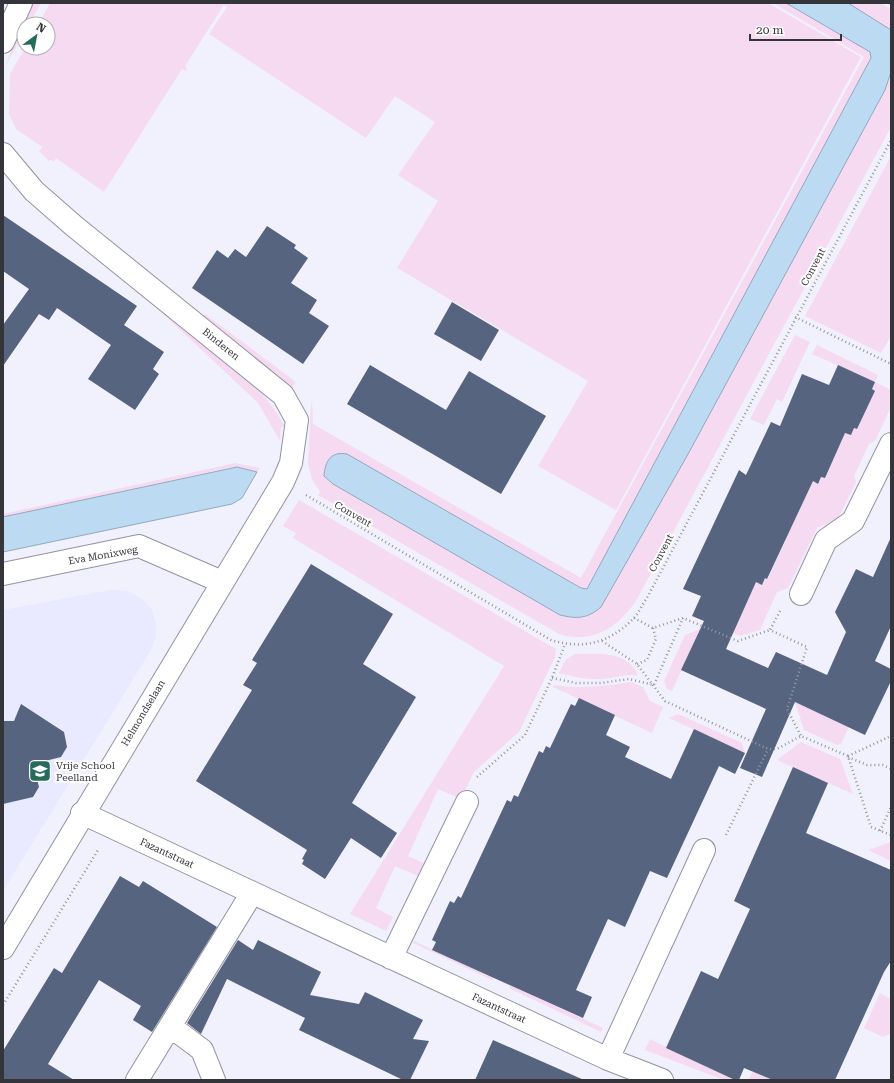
<svg xmlns="http://www.w3.org/2000/svg" width="894" height="1083" viewBox="0 0 894 1083" font-family="'Roboto Serif',serif">
	<style>
		.built { fill: #e9e9ff }
		.green { fill: #f5daf2 }
		.water { fill: #bcdaf2; stroke: #93a8bb }
		.building { fill: #56647f }
		.lines { fill: none; stroke-linecap: round; stroke-linejoin: round }
		.minor-casing { stroke: #9393a5; stroke-width: 24 }
		.path { stroke: #9797a0; stroke-width: 2.5; stroke-dasharray: 1 3; stroke-linecap: butt }
		.minor { stroke: #fff; stroke-width: 22 }
		.labels { text-anchor: middle; dominant-baseline: central; stroke-width: 4; stroke-linejoin: round; paint-order: stroke }
		.street-label { font-size: 10px; fill: #34343b; stroke: #fff }
		.poi-label { font-size: 10px; fill: #34343b; stroke: #fff; text-anchor: start }
	</style>
	<rect width="100%" height="100%" fill="#f1f1fd"/>
	<path class="built" d="M110,590L127,591L141,598L152,610L156,624V636L151,650L3,891V610Z"/>
	<path class="green" d="M32,3H41L29,24H24V33L4,68Z
		M50,3H768L861,57L616,510L538,466L588,381L397,268L438,201L398,175L435,122L395,96L366,138L209,34L227,7L224,5L185,66L187,68L186,71L182,69L104,192L56,158L54,162L51,160L49,161L39,151L42,147L16,129L9,114L10,74L25,48H48V24H38Z
		M773,3H786L870,52L871,58L587,589L581,588L388,477L468,561L560,615L584,618L601,607L885,90L891,72V127L636,601C618,627 592,645 559,634L318,495L320,492L312,479L308,464L311,405L312,401L313,424L581,578L864,57Z
		M848,3H880L891,9V30Z
		M891,156V336L881,353L805,316Z
		M161,306C201,339 262,381 285,427H281L280,441L258,403L158,309Z
		M205,314L296,382L291,389L203,317Z
		M795,335L810,342L782,402L777,399L764,425L750,419Z
		M817,345L878,375L875,382L891,390V407L875,441L869,444L854,476L856,482L838,519L817,528L788,588L777,592L760,630L739,636L730,631L752,580L761,584L765,578H768L786,540L782,538L788,524L792,526L809,488V479L818,484L821,477L825,478L842,440V431L854,428L857,429L875,392L872,389L875,382L812,354Z
		M235,463L260,468L257,472L237,467L228,468L3,517V514Z
		M299,500L556,649L555,657L519,732L474,772L461,799L438,789L408,856L430,866L428,870L422,868L418,876L395,866L376,908L393,917L386,931L350,914L504,666L293,538L296,533L283,526Z
		M700,629L672,691L667,689L664,681L685,635Z
		M575,654C598,654 628,650 638,676C628,673 615,678 604,679C588,680 574,677 559,673L566,659Z
		M631,682L643,687L650,701L663,707L652,733L553,687L554,685C581,689 604,686 631,682Z
		M795,702L849,727L841,744L837,745L804,730Z
		M678,714L742,743L745,753L669,718Z
		M801,742L840,759L853,794L777,760Z
		M891,842V861L868,850Z
		M414,941L494,978L492,980L413,943Z
		M510,985L603,1028L601,1032L509,988Z
		M880,993L891,999V1031L890,1034L883,1037L864,1028Z
		M650,1039L735,1080H724L645,1050Z
		M753,1071L773,1080H748Z"/>
	<path class="water" d="M786,3H848L891,30V72L885,90L687,456L601,607C587,619 577,619 560,615L333,484L324,476C325,461 331,451 347,454L581,588L587,589L871,58L870,52Z
		M237,467L257,472L242,498L232,504L3,552V517Z"/>
	<path class="building" d="M3,215L137,306L124,325L164,352L153,369L159,374L135,410L88,379L111,345L57,308L49,320L39,314L3,366V325L29,289L3,271Z
		M267,226L296,245L294,248L308,258L291,283L317,300L309,313L329,326L303,364L192,288L217,250L228,258L235,249L246,257Z
		M452,302L499,330L481,361L434,334Z
		M370,365L446,410L469,371L546,416L501,494L347,404Z
		M838,365L875,382L872,389L875,391L857,429L854,428L851,435L845,433L825,478L821,477L818,484L813,481L767,579L765,578L762,585L756,582L726,649L768,668L776,652L827,675L846,632L835,612L856,569L873,577L891,537V626L875,661L891,669V681L865,735L795,702L762,777L740,768L766,709L681,670L704,621L692,616L701,596L683,589L739,470L746,475L771,422L780,426L802,374L829,385Z
		M311,564L393,614L363,664L416,697L352,803L397,833L381,858L351,838L325,879L302,864L304,860L302,859L307,850L196,781L252,690L243,685L257,663L252,660Z
		M579,698L615,715L606,735L630,747L625,757L671,779L694,729L745,753L735,774L719,766L667,878L650,871L625,927L608,919L576,990L592,997L583,1018L432,950L436,942L432,940L450,901L454,903L458,896L461,898L507,800L511,802L514,795L518,797L539,751L543,753L546,746L550,748L571,704L575,706Z
		M21,704L64,732L67,747L61,757L33,764L39,787L33,797L3,804V721H14Z
		M793,767L828,783L806,833L891,870V961L884,972L835,1080H773L744,1068L739,1080H735L666,1048L701,971L718,979L750,909L734,901Z
		M120,876L139,887L143,881L217,927L152,1032L133,1020L141,1006L99,980L48,1064L74,1080H3V1051L54,968L62,973Z
		M238,940L253,950L258,940L321,972L310,995L359,1004L365,992L423,1020L413,1039L429,1041L410,1080H403L299,1030L305,1018L227,979L201,1034L187,1023Z
		M493,1040L584,1080H475Z"/>
	<g class="lines">
		<g class="minor-casing">
			<path id="minor" d="M3,42L21,3
				M3,154L34,191L74,226L283,395L297,420L291,463L283,482L3,948
				M3,574L139,546L222,582
				M801,594L826,540L853,521L891,444
				M82,813L608,1059L662,1080
				M391,958L467,802
				M170,1026L202,1050L214,1080
				M608,1059L704,850
				M137,1080L252,893"/>
		</g>
		<path class="path" d="M889,3L891,4
			M795,317L891,364
			M306,495L551,640C583,650 609,643 633,619C639,613 643,603 648,596L891,140
			M780,611L770,630L807,647L787,709L801,736
			M634,618L653,628L683,618L738,641L770,630
			M602,641L637,664L665,701L768,749H777L801,736L848,756L871,827L891,835
			M637,664L647,660L656,639L653,628
			M552,678L576,683H601L629,679L654,685L683,618
			M848,756L891,736
			M848,757L867,765H883L891,769
			M477,777L525,735L552,678L565,644
			M880,831L891,807
			M726,835L768,749
			M3,1005L98,850"/>
		<use href="#minor" class="minor"/>
	</g>
	<defs>
		<g id="school-square" transform="scale(1.15)"><rect x="-9" y="-9" width="18" height="18" rx="4" fill="#276b5c" stroke="#fff"/><path d="M0-5L7-2L0 1L-7-2ZM-4 1L0 2.5L4 1V4Q0 6-4 4Z" fill="#fff"/></g>
	</defs>
	<g fill-rule="evenodd">
		<use href="#school-square" x="40" y="771"/>
	</g>
	<g class="labels">
		<g class="street-label">
			<text transform="translate(813 267) rotate(-62)">Convent</text>
			<text transform="translate(221 344) rotate(39)">Binderen</text>
			<text transform="translate(353 514) rotate(30)">Convent</text>
			<text transform="translate(661 553) rotate(-62)">Convent</text>
			<text transform="translate(103 555) rotate(-10)">Eva Monixweg</text>
			<text transform="translate(143 713) rotate(-59)">Helmondselaan</text>
			<text transform="translate(167 853) rotate(25)">Fazantstraat</text>
			<text transform="translate(499 1008) rotate(25)">Fazantstraat</text>
		</g>
		<g class="poi-label">
			<text x="56" y="765">Vrije School<tspan x="56" dy="12">Peelland</tspan></text>
		</g>
	</g>
	<rect width="894" height="1083" fill="none" stroke="#34343b" stroke-width="8"/>
	<g transform="translate(36 36) rotate(32)"><circle r="19" fill="#ffffff" stroke="#aeaeb1"/>
	<path d="M0-3L7 15L0 10L-7 15Z" fill="#276b5c"/>
	<text y="-6" font-size="11" font-weight="bold" text-anchor="middle" fill="#34343b">N</text>
	</g>
	<path d="M750 34v6h91v-6" fill="none" stroke="#34343b" stroke-width="2"/>
	<text x="756" y="34" font-size="12" fill="#34343b" stroke="#ffffff" stroke-width="3" paint-order="stroke">20 m</text>
</svg>
